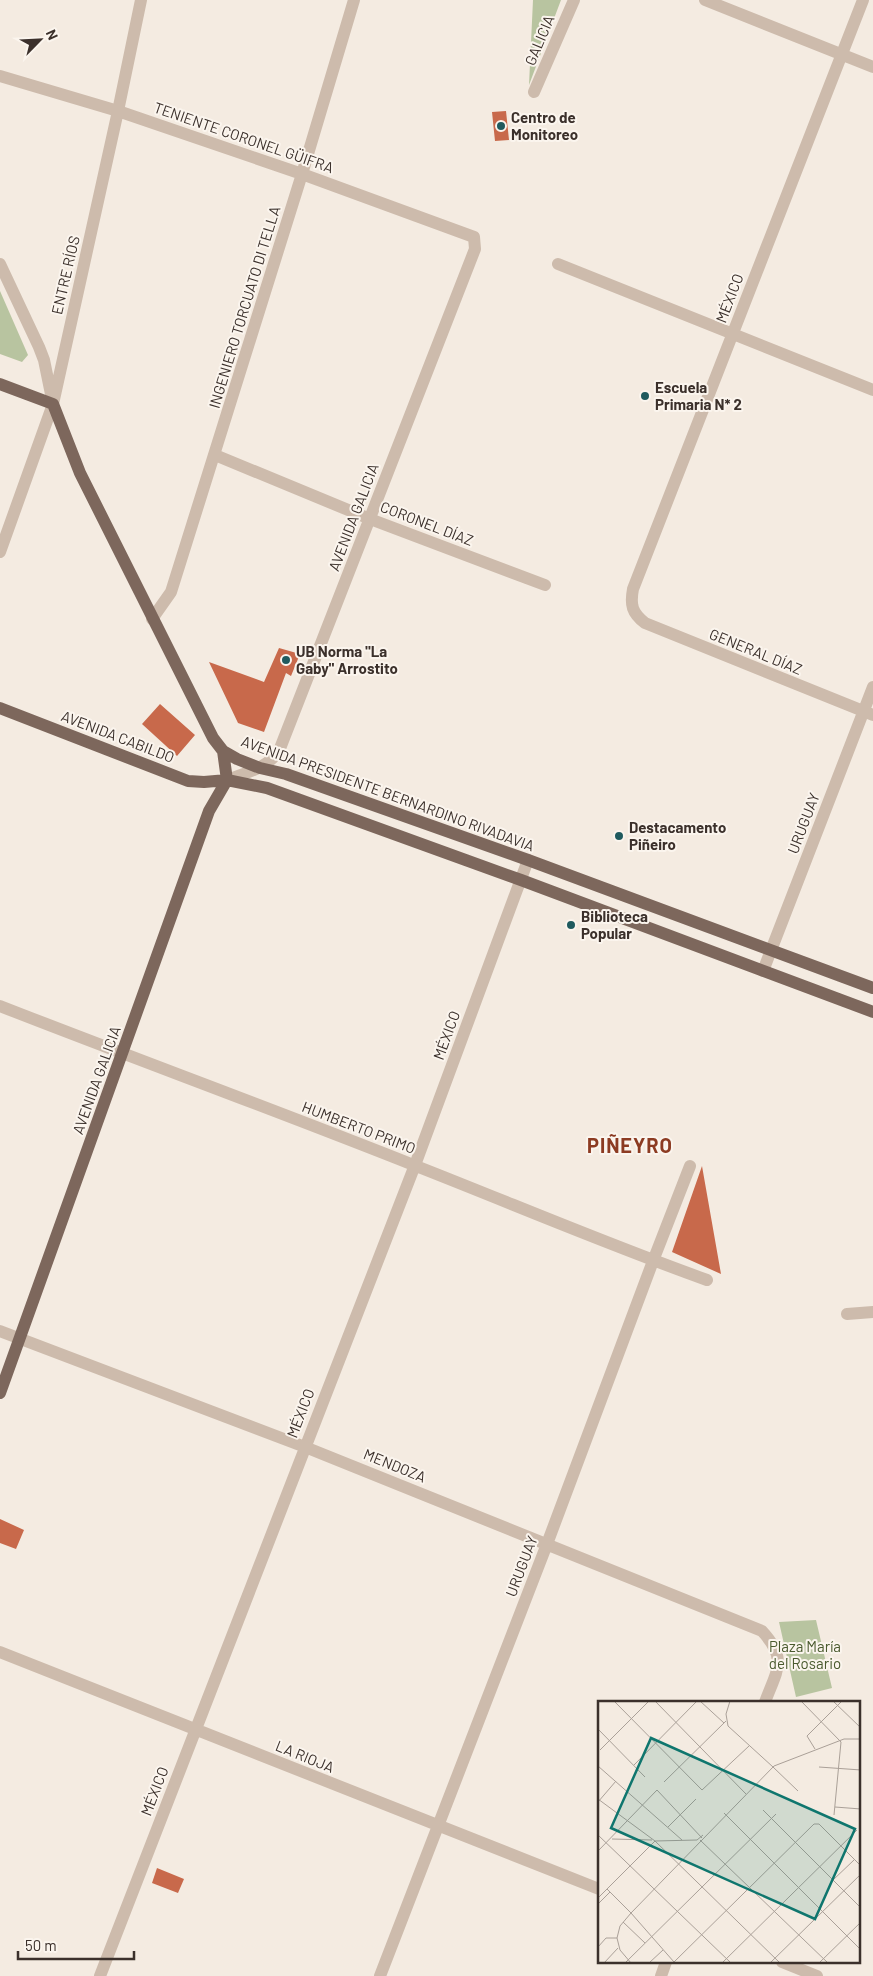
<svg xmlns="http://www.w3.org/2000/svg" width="873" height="1976" viewBox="0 0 873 1976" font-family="Barlow,sans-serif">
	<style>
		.green { fill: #b8c4a0 }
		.building { fill: #c8694b }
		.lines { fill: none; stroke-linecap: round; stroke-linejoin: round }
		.minor { stroke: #cdbbac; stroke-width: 12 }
		.major { stroke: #7d675c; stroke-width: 12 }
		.poi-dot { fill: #1f5a5e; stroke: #fbf5ee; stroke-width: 2 }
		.labels { text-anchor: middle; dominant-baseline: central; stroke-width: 4; stroke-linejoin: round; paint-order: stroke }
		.street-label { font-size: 15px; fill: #3b302b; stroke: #fbf5ee }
		.poi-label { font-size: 15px; font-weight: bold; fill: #3b302b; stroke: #fbf5ee; text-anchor: start }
		.park-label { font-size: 15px; fill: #4a5a2e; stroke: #fbf5ee }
		.district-label { font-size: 20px; font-weight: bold; letter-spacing: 1px; fill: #8c3b22; stroke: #fbf5ee }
		.inset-road { fill: none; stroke: #aaa098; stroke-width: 1 }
		.view { fill: #0f766e; fill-opacity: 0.15; stroke: #0f766e; stroke-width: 2.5 }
		.inset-edge { fill: none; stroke: #3b302b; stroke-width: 2.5 }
	</style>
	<rect width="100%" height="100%" fill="#f4ebe1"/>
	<path class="green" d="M533,0H561L529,85Z
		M0,291L28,355L22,362L0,354Z
		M816,1620L832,1688L796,1697L779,1622Z"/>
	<path class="building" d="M506,111L509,140L495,141L492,112Z
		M279,648L300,654L291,676L286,673L264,732L238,723L209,662L264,682Z
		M160,704L195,735L177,756L142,724Z
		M702,1166L721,1274L672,1252Z
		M0,1519L24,1530L16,1549L0,1543Z
		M157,1868L184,1879L178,1893L152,1883Z"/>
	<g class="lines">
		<path class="minor" d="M705,0L873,67
			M863,0L633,589C630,605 632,613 645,623L873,715
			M0,76L118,111L302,174L474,237L475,249L279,751C266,769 247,772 227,780
			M534,92L574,0
			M0,264L39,347L44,360L52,399
			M558,264L873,390
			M215,455L370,519L545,585
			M0,552L53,404L118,111L141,0
			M152,619L171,592L302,174L354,0
			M763,971L873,687
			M0,1006C138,1060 278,1111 416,1166C513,1204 609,1245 707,1280
			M847,1314L873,1312
			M0,1331L305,1447L762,1631C788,1659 777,1670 765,1702
			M0,1652L599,1889
			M782,1962L817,1976
			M100,1976L415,1165L528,860
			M380,1976L547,1544L653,1261L690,1166
			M661,1976L666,1962"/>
		<path class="major" d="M0,384L53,404L80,473L213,738L223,751L237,759L260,768L286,774L528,860L873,988
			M0,708L188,781L204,782L227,780L267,788L521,880L873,1012
			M0,1393L209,811L227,780L223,751"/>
	</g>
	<g class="poi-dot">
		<circle cx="501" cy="126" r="5"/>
		<circle cx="645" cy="396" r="5"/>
		<circle cx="286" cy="660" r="5"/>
		<circle cx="619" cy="836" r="5"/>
		<circle cx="571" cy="925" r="5"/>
	</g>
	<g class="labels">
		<g class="street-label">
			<text transform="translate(539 40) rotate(-67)">GALICIA</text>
			<text transform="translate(244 137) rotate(19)">TENIENTE CORONEL GÜIFRA</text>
			<text transform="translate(65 275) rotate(-77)">ENTRE RÍOS</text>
			<text transform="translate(729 298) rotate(-69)">MÉXICO</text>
			<text transform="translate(244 307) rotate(-73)">INGENIERO TORCUATO DI TELLA</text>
			<text transform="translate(353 517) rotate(-69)">AVENIDA GALICIA</text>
			<text transform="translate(427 523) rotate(21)">CORONEL DÍAZ</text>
			<text transform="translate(756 651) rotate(22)">GENERAL DÍAZ</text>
			<text transform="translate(118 736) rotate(21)">AVENIDA CABILDO</text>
			<text transform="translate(388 793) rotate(20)">AVENIDA PRESIDENTE BERNARDINO RIVADAVIA</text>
			<text transform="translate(803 823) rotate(-69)">URUGUAY</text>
			<text transform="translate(446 1035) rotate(-70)">MÉXICO</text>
			<text transform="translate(96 1080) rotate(-70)">AVENIDA GALICIA</text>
			<text transform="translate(359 1127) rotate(21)">HUMBERTO PRIMO</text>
			<text transform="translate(300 1413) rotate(-69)">MÉXICO</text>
			<text transform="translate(395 1465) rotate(22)">MENDOZA</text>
			<text transform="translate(521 1566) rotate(-69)">URUGUAY</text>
			<text transform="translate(305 1756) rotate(22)">LA RIOJA</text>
			<text transform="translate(154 1791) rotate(-69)">MÉXICO</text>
		</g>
		<g class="poi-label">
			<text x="511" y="117">Centro de<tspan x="511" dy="17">Monitoreo</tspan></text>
			<text x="655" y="387">Escuela<tspan x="655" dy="17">Primaria N* 2</tspan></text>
			<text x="296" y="651">UB Norma "La<tspan x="296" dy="17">Gaby" Arrostito</tspan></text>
			<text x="629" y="827">Destacamento<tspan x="629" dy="17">Piñeiro</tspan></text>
			<text x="581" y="916">Biblioteca<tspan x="581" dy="17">Popular</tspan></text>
		</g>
		<g class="park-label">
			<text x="805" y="1646">Plaza María<tspan x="805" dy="17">del Rosario</tspan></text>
		</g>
		<g class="district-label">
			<text x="630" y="1145">PIÑEYRO</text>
		</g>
	</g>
	<g transform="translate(598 1701)">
		<rect width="262" height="262" fill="#f4ebe1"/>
		<path class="inset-road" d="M16,0L104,89L151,45M57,0L148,93M102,0L126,22M132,0L128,13L130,25L175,66M203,0L243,41L236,114M235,0L263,27M0,28L47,76M217,48L209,35L244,0M2,49L51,0M36,64L99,0M0,65L84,139M175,66L200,90M221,66L263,69M66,81L128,20M0,98L57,140L182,262M0,101L18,80M237,106L263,108M165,109L263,207M126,112L263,249M70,126L98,98M0,134L133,262M14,138L54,139M102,139L230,262M0,150L59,89L104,137M235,179L256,159M9,188L33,212L176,65L246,38H263M0,197L57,140L99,139L105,134M0,203L12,191M25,221L47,242M0,246L8,237H19M6,262L20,247M27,262L178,113M33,262L22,249L19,237L22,225L33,212L76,261M51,262L65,249M75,262L216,123H221L263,165M124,262L259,129M172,262L263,173M221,262L263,221"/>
		<path class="view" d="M53,37L257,128L217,218L13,127Z"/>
		<rect width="262" height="262" class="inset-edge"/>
	</g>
	<g transform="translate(40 40) rotate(66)" stroke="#fbf5ee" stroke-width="4" paint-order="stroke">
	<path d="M0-4L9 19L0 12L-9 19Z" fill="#3b302b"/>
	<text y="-8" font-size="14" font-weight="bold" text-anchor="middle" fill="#3b302b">N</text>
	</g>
	<path d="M18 1951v8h116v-8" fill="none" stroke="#3b302b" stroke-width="2.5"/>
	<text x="25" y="1951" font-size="15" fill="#3b302b" stroke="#fbf5ee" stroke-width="4" paint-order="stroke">50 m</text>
</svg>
